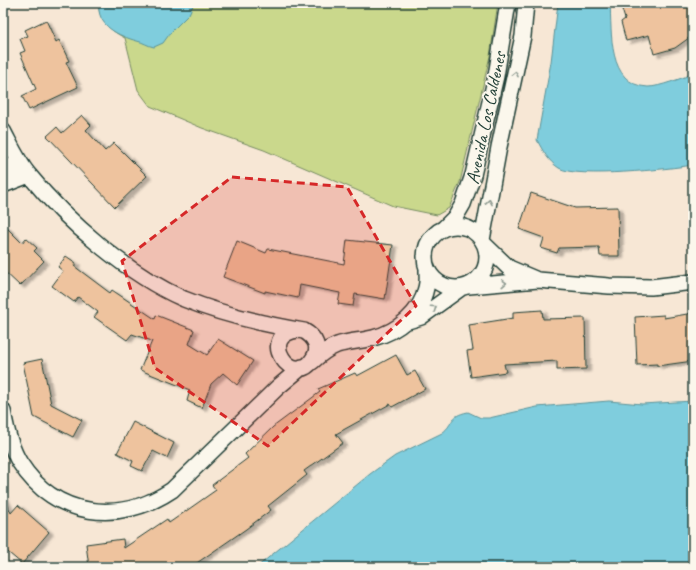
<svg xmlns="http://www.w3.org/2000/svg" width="696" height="570" viewBox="0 0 696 570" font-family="Caveat,sans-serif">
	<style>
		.green { fill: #cad88c; stroke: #748a60 }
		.water { fill: #7fcddd; stroke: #599399 }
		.building { fill: #eec39e; stroke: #1f3d34; filter: url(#shadow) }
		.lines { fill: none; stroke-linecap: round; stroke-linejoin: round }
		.minor-casing { stroke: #1f3d34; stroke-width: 18 }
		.minor { stroke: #fbf7ec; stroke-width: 15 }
		.oneway { stroke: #8d9a90 }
		.marked { fill: #d62828; fill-opacity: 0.2; stroke: #d62828; stroke-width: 3; stroke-dasharray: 8 5; stroke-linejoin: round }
		.labels { text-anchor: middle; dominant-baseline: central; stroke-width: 4; stroke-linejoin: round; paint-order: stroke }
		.street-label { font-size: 19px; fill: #1f3d34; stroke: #fbf7ec }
	</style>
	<defs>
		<filter id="shadow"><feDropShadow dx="4.5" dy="2.5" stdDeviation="1" flood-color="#0004"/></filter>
	</defs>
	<rect width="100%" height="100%" fill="#f7e7d5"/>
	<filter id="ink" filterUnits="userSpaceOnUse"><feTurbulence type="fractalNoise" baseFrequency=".025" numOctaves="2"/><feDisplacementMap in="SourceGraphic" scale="8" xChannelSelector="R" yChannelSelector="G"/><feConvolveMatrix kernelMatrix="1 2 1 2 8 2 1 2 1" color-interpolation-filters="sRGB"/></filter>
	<g filter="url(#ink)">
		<path class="green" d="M99,3H498L490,56L460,182L449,208L437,215L393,206L264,150L202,128L150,106L138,90L125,38C111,31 97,20 99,3Z"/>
		<path class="water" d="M99,3H194L189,14L171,32L163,43L154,47C148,46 143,42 137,41C119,36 96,26 99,3Z
			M558,3H610C612,32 607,85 648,87C660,87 681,78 693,74V165C669,169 577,179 559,168C548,161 543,151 537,140L551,62Z
			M609,401L642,404L693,401V567H257L370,474L395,456L442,433C455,423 448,416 468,412L481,418H489L537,407Z"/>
		<path class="building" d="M620,3H693V35L675,48L654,54L649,35L626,41L621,22L625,19Z
			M46,20L56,42L59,40L69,61L66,62L78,87L29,110L22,96L36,89L20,53L25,51L20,39L28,36L25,30Z
			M82,115L91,125L86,130L105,151L114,143L147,176L115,207L47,136L57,127L62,133Z
			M531,193L575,208L618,207L619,256H600L599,247L559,248L557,253L541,248L544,238L519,229Z
			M3,224L22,243L26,238L37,248L34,251L44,261L20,286L3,270Z
			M347,240L393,245L385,299L355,294L353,306L338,304L340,293L300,285L298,298L265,291V293L223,277L237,241L266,253L268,249L344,264Z
			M66,256L76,263L74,266L110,293L112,290L155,319L156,315L194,330L189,344L207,355L218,339L253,361L237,385L223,373L211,384L202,408L187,401L190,390L140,370L152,341L132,334L127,340L94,317L98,312L78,297L74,302L52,286L63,271L58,267Z
			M542,310L543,319L585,318L586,369L557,370V361L504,364L506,372L471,377L467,351L473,350L469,325L513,318V312Z
			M693,313V361L657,366V364L637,365L635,317L664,315V318Z
			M396,355L407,375L415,371L425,389L392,407L390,404L336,434L343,443L304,471L307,475L268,506L271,510L246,529L191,567H89L86,544L123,539L124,548L167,519L169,523L216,490L212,485L248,458L245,454L273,427L320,392L318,389L355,373L357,376Z
			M42,359L51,404L82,420L73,437L34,417L23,363Z
			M133,422L174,443L167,458L153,451L142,471L131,466L133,461L117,453Z
			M3,495L11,513L18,505L49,532L22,564L3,548Z"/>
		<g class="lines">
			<g class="minor-casing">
				<path id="minor" d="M3,131C11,146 18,162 29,175C67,222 129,275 184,299C223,315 263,324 304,331C315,337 321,348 313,359C294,390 255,335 298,330
					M3,169L20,163
					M3,185L29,175
					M425 257a31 31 0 1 1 62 0a31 31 0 1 1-62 0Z
					M443,229L456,216L463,204L473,175L496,76L508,3
					M482,240L499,147L523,36L526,3
					M485,245L509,268L535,279
					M469,286L538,280L609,286L651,287L693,282
					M408,321L421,317L461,288
					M312,362C319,355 327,349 337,345C349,341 361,341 373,338C397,332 421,313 426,288C428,282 427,276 427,270
					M3,411C6,429 10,447 20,463C55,518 120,525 172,490L278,387L302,367"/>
			</g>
			<use href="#minor" class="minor"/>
		</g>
		<defs><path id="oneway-chevron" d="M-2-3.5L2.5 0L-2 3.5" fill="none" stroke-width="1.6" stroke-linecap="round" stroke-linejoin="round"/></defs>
		<g class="oneway">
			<use href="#oneway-chevron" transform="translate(515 74) rotate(-78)"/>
			<use href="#oneway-chevron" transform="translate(489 202) rotate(-80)"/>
			<use href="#oneway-chevron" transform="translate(504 283) rotate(-3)"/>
			<use href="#oneway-chevron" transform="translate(434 308) rotate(-34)"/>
		</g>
	</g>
	<path class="marked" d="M232,177L347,187L416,306L268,446L155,368L122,261Z"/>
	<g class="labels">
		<g class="street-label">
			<text transform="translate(486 118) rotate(-78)">Avenida Los Caldenes</text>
		</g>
	</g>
	<rect width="696" height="570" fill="none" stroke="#fbf7ec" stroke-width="16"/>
	<rect x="8" y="8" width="680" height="554" fill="none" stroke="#1f3d34" stroke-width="1.5" filter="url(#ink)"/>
</svg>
